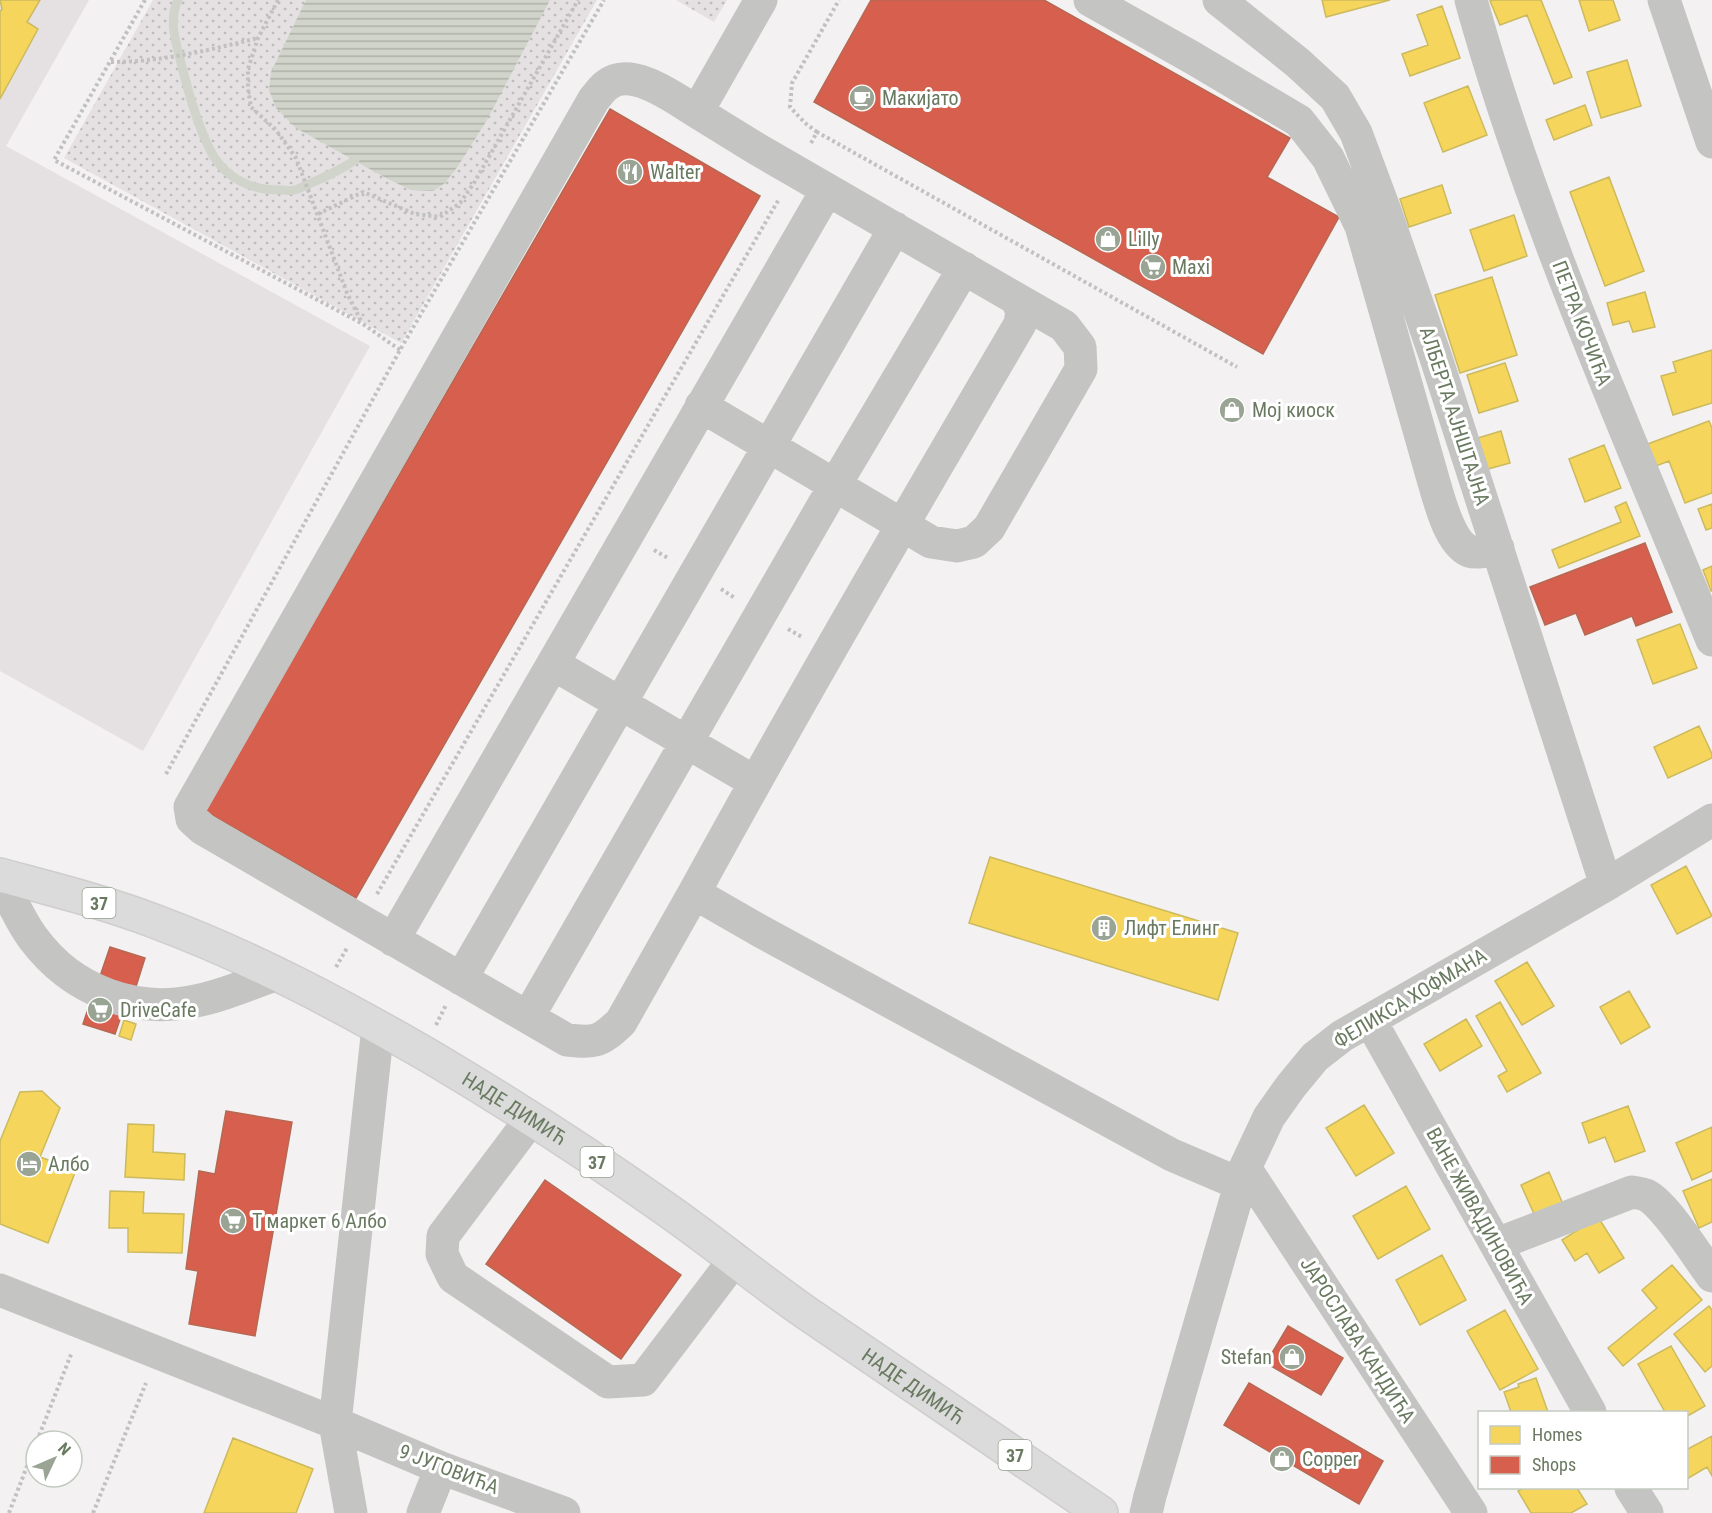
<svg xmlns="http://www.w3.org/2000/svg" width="1712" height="1513" viewBox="0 0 1712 1513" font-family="'Roboto Condensed',sans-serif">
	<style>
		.park { fill: url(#park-dots) }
		.garden { fill: #e5e0e2 }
		.water { fill: url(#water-rules) }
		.homes { fill: #f6d55c; stroke: #ccba5e; stroke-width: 1.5 }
		.shops { fill: #d6604d; stroke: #b66853; stroke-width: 1.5 }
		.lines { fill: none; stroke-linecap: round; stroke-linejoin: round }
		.stream { stroke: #d0d4ca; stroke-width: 9 }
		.major-casing { stroke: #cececd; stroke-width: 36 }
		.path { stroke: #c1c2c0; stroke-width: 4; stroke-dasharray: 3 3; stroke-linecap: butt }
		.minor { stroke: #c4c5c3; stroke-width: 33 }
		.major { stroke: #dadbda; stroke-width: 33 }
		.labels { text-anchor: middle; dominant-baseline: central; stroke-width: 6; stroke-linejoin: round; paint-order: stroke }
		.shield { fill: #fff; stroke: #97a290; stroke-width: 1.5 }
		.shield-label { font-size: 18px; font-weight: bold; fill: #6a7a61 }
		.poi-label { font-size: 20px; fill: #6a7a61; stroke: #fff; text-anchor: start }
		.street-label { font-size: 20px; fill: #6a7a61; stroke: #fff }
	</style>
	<defs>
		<pattern id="park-dots" width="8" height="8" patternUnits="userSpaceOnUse" patternTransform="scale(1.5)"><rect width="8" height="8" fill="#e5e0e2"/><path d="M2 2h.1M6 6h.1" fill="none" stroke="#bebbbb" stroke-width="1.8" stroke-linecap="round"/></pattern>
		<pattern id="water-rules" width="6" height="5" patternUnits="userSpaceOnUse" patternTransform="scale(1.5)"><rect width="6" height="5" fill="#d0d4ca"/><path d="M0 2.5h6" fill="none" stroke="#adb1a7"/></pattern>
	</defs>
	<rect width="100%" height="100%" fill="#f3f1f2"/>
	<path class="park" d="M153,0H597L401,343L64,158Z
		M676,0H727L714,22Z"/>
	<path class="garden" d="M0,0H89L6,146L370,346L143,751L0,671Z"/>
	<path class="water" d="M306,0H550L487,120L458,166L445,183L433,191L411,190L386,178L296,128L276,108L269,90L271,72Z"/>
	<path class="homes" d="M0,0H40L27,22L38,29L0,99V12L2,9Z
		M1322,0H1390L1326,17Z
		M1493,0H1541L1572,77L1554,84L1527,15L1500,25L1490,1Z
		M1579,0H1613L1620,20L1589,31Z
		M1442,6L1460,58L1410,76L1402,54L1428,45L1417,15Z
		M1627,60L1641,106L1601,118L1587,72Z
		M1468,86L1487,135L1443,152L1424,103Z
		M1585,105L1592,125L1554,140L1546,120Z
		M1609,177L1644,271L1605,286L1570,192Z
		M1442,185L1451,213L1409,227L1400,199Z
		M1514,215L1527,256L1484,271L1470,230Z
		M1492,277L1517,355L1460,373L1435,295Z
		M1645,292L1655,327L1633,332L1629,321L1613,325L1607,303Z
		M1712,350V403L1673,415L1661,376L1676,372L1673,362Z
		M1505,363L1518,401L1479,413L1467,375Z
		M1709,421L1712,428V493L1685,503L1669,461L1645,470L1637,448Z
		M1501,431L1510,463L1488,469L1478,438Z
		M1604,445L1621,488L1585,502L1569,459Z
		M1626,502L1640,536L1559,568L1552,550L1621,522L1615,507Z
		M1712,504V528L1706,530L1698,509Z
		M1712,566V591H1711L1703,570Z
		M1680,624L1697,668L1653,684L1637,640Z
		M1699,726L1712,754V758L1668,778L1654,747Z
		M990,857L1238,933L1218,1000L969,923Z
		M1686,866L1712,916L1677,934L1651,885Z
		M1527,962L1554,1006L1522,1025L1495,981Z
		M1629,991L1650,1027L1621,1044L1600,1007Z
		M1500,1002L1541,1073L1507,1092L1498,1076L1507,1071L1476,1016Z
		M1466,1019L1482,1046L1440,1071L1424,1044Z
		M124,1020L136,1024L131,1040L119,1036Z
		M42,1091L60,1108L40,1157L76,1170L48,1243L0,1224V1141L20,1092Z
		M1364,1105L1394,1153L1356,1176L1326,1128Z
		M1628,1106L1645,1151L1615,1162L1605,1137L1589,1143L1582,1123Z
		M128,1124L154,1125L153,1152L185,1154L184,1180L125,1177Z
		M1712,1127V1171L1692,1180L1676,1143Z
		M1549,1172L1563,1204L1535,1216L1521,1185Z
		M1712,1179V1222L1699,1228L1683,1191Z
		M1406,1186L1430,1229L1378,1259L1353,1216Z
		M110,1191L144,1192L143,1213L184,1214L182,1253L128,1252V1228H109Z
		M1598,1217L1624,1258L1599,1273L1587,1253L1575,1261L1562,1240Z
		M1442,1255L1466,1300L1420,1325L1396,1280Z
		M1672,1265L1702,1300L1623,1366L1608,1348L1657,1308L1642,1290Z
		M1709,1306L1712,1310V1366L1705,1372L1674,1334Z
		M1505,1310L1538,1369L1500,1390L1467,1331Z
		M1671,1346L1705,1406L1686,1417V1412H1665L1638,1364Z
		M1536,1378L1548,1412H1511L1504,1392L1519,1387L1518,1384Z
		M1712,1436V1476L1707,1467L1687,1479L1686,1450Z
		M233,1438L313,1469L296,1513H204Z
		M1523,1488H1577L1587,1504L1571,1513H1531L1518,1491Z"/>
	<path class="shops" d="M871,0H1044L1290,138L1267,177L1339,217L1263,354L814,102Z
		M610,109L760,196L356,898L205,811Z
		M1231,399L1242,405L1233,422L1222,415Z
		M1645,543L1672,612L1636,626L1632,616L1585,635L1576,613L1545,625L1530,587Z
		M110,947L145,958L133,996L97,985Z
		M93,994L125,1005L115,1034L83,1024Z
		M226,1111L292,1122L255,1336L189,1324L198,1271L186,1269L199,1171L215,1174Z
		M545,1180L681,1275L621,1359L486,1264Z
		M1288,1326L1343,1358L1321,1395L1266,1363Z
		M1249,1383L1383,1461L1359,1504L1224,1425Z"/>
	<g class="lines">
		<path class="stream" d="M178,0C167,23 178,48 183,71C190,98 200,134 214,157C229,180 253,190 280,190C285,190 290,191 294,190C300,189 306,185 311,183C327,176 341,170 355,160"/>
		<g class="major-casing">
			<g id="major">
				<path id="s1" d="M0,875C51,889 104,902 154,921C251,957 341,1005 431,1057C510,1104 588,1154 663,1207C712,1241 759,1280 808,1314C905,1381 1003,1447 1101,1513"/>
			</g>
		</g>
		<path class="path" d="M145,0L54,160L363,324L400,350
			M278,0L258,38L248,69V89L251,107L276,130L296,158L347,293L362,323
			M111,62C161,62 210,50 258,38
			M817,132L805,123L790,107L792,83L839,0
			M811,143L817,132L1237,367
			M318,214L363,192L415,214L440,217L460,203L474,183L578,0
			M654,550L668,558
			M721,589L735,598
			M788,629L802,637
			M166,774L400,350L604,0
			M377,894L779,199
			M336,967L347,948
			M436,1025L446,1005
			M37,1441L72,1352
			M9,1513L36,1443
			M93,1513L146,1383"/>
		<path class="minor" d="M761,0L697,112L757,149L1015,298L1022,310L1020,324C909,513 799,701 694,893L762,932L1172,1155L1240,1184
			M1090,0L1193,58L1299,121L1328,158L1361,226L1433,479C1439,499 1449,542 1469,551C1478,554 1490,550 1498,548
			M1219,0L1298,63L1335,97L1356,133L1384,208L1436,358L1606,885
			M1471,0C1532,220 1626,429 1712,640
			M1664,0L1712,142
			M701,406L931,542L957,546L974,542L989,528L1081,369L1080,347L1064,326L1015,298
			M553,664L755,782
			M0,877C10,897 19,919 33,938C53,965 76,983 108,995C171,1018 218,996 277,974
			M694,893L621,1022C600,1042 596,1043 567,1040L203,829L192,819L190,807L594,99C598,95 602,88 607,85C631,65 676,99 697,112
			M393,940L827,190
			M461,979L895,228
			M528,1017L835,485L964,268
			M1370,1020L1590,1412
			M531,1119L443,1236L442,1254L453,1277L608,1382L643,1380L735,1259
			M1245,1168L1471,1513
			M1497,1244L1632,1192C1636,1193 1641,1193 1646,1195C1666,1205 1697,1256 1712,1276
			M0,1290L335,1423L441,1468L564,1513
			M1631,1488L1647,1513
			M351,1513L335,1423L378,1027
			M423,1513L441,1468
			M1146,1513L1150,1496L1245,1168L1269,1117L1291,1086L1315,1057L1342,1036L1606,885L1712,820"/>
		<use href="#major" class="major"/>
	</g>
	<defs>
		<g id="cafe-disc" transform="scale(1.35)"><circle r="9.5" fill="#9aa494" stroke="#fff"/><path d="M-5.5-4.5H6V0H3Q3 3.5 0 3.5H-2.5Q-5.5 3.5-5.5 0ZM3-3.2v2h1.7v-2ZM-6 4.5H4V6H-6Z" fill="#fff"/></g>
		<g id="restaurant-disc" transform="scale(1.35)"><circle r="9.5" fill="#9aa494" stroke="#fff"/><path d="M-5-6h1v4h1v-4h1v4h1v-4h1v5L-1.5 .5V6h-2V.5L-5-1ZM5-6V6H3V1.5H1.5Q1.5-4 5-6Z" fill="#fff"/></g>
		<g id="shop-disc" transform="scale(1.35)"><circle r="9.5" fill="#9aa494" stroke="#fff"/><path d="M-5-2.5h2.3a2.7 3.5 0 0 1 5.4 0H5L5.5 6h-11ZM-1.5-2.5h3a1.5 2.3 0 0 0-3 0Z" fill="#fff"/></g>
		<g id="supermarket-disc" transform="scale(1.35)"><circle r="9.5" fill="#9aa494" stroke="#fff"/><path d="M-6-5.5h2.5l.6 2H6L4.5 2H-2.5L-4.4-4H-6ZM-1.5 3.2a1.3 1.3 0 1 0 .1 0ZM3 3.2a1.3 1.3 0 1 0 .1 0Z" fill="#fff"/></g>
		<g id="building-disc" transform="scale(1.35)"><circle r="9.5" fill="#9aa494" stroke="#fff"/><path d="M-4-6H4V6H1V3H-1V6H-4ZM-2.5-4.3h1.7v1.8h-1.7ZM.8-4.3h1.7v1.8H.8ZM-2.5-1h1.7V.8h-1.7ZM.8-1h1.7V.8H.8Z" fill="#fff"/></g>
		<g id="hotel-disc" transform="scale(1.35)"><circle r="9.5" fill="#9aa494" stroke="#fff"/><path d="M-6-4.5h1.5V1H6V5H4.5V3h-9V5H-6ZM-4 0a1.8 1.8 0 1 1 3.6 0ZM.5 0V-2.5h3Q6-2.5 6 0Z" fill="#fff"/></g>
	</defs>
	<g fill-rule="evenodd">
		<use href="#cafe-disc" x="862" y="98"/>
		<use href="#restaurant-disc" x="630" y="172"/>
		<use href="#shop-disc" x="1108" y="239"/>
		<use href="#supermarket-disc" x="1153" y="267"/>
		<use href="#shop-disc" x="1232" y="410"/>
		<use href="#building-disc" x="1104" y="928"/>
		<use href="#supermarket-disc" x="100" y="1010"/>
		<use href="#hotel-disc" x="29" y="1164"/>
		<use href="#supermarket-disc" x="233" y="1221"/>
		<use href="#shop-disc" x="1292" y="1357"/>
		<use href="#shop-disc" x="1282" y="1459"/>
	</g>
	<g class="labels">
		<g class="shield">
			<rect x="82.5" y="888" width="33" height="30" rx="4.5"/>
			<rect x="580.5" y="1147" width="33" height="30" rx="4.5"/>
			<rect x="998.5" y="1440" width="33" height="30" rx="4.5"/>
		</g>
		<g class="shield-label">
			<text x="99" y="903">37</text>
			<text x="597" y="1162">37</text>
			<text x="1015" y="1455">37</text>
		</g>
		<g class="poi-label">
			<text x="882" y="98">Макијато</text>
			<text x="650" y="172">Walter</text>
			<text x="1128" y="239">Lilly</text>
			<text x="1172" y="267">Maxi</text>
			<text x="1252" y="410">Мој киоск</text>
			<text x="1124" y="928">Лифт Елинг</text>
			<text x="120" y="1010">DriveCafe</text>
			<text x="48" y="1164">Албо</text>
			<text x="252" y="1221">Т маркет 6 Албо</text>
			<text x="1272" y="1357" text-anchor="end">Stefan</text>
			<text x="1302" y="1459">Copper</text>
		</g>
		<g class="street-label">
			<text transform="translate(1582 323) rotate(69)">ПЕТРА КОЧИЋА</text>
			<text transform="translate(1455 416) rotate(72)">АЛБЕРТА АЈНШТАЈНА</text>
			<text transform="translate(1410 998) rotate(-31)">ФЕЛИКСА ХОФМАНА</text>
			<text stroke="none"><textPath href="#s1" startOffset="568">НАДЕ ДИМИЋ</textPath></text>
			<text transform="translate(1480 1216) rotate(61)">ВАНЕ ЖИВАДИНОВИЋА</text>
			<text transform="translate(1358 1340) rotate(57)">ЈАРОСЛАВА КАНДИЋА</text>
			<text stroke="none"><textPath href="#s1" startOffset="1054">НАДЕ ДИМИЋ</textPath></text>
			<text transform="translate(449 1469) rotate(21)">9 ЈУГОВИЋА</text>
		</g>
	</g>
	<rect x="1478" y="1411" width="210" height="78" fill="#ffffff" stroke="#c3cac0" stroke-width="1.5"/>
	<rect x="1490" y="1426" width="30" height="18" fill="#f6d55c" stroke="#c3cac0" stroke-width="1.5"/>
	<text x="1532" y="1441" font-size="18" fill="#6a7a61">Homes</text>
	<rect x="1490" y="1456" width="30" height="18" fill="#d6604d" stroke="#c3cac0" stroke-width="1.5"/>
	<text x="1532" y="1471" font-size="18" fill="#6a7a61">Shops</text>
	<g transform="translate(54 1459) rotate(46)"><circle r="28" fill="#ffffff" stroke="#c3cac0" stroke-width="1.5"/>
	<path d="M0-4.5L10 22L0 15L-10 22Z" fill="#9aa494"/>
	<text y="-9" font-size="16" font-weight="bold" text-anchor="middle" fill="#6a7a61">N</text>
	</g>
</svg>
